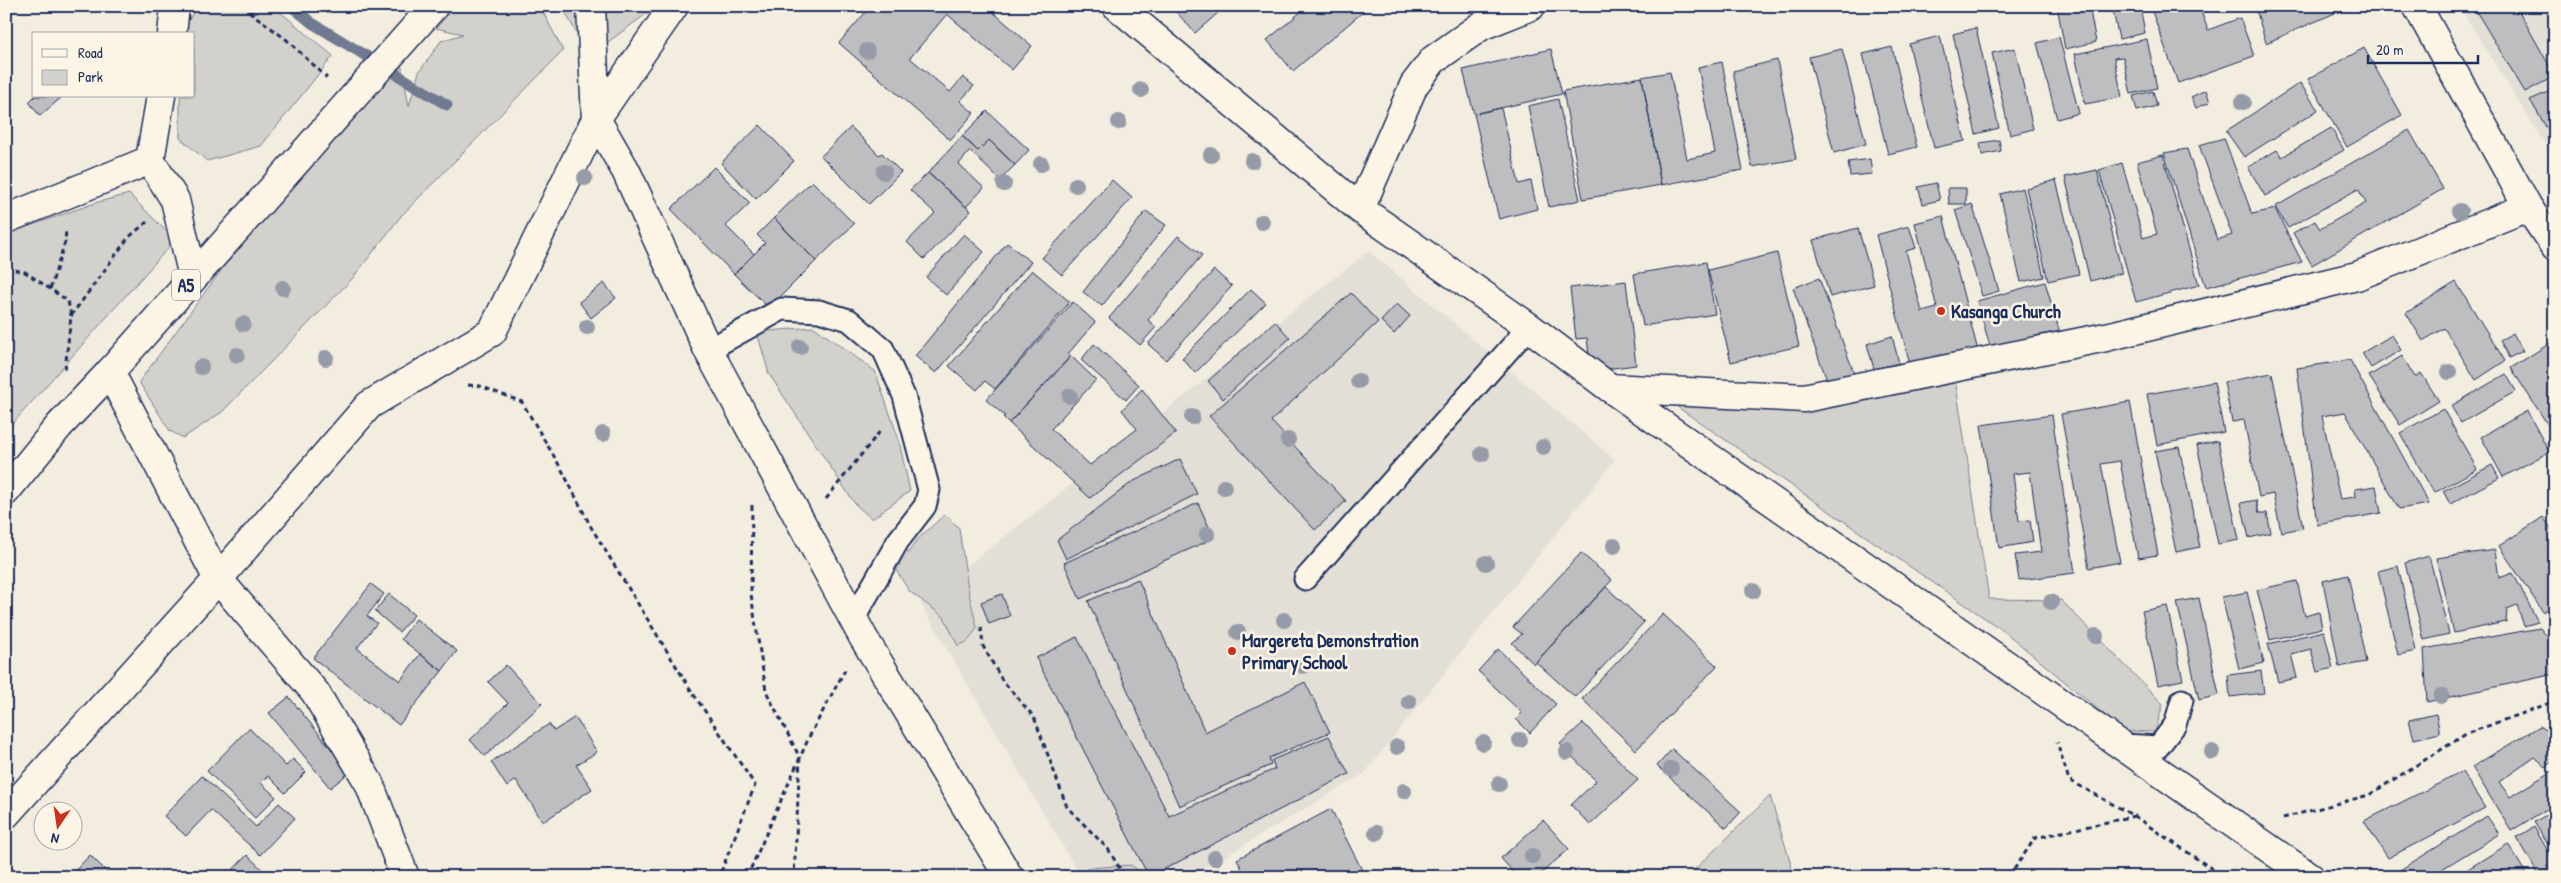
<svg xmlns="http://www.w3.org/2000/svg" width="2561" height="883" viewBox="0 0 2561 883" font-family="'Patrick Hand',sans-serif">
	<style>
		.built { fill: #e3dfd6 }
		.green { fill: #d3d1cc; stroke: #778095 }
		.lines { fill: none; stroke-linecap: round; stroke-linejoin: round }
		.stream { stroke: #707a91; stroke-width: 11 }
		.building { fill: #bebec0; stroke: #1b2f5e }
		.service-casing { stroke: #1b2f5e; stroke-width: 25 }
		.minor-casing { stroke: #1b2f5e; stroke-width: 31 }
		.trunk-casing { stroke: #1b2f5e; stroke-width: 31 }
		.path { stroke: #1b2f5e; stroke-width: 3; stroke-dasharray: 5 4; stroke-linecap: butt }
		.service { stroke: #fcf5e5; stroke-width: 21 }
		.minor { stroke: #fcf5e5; stroke-width: 28 }
		.trunk { stroke: #fcf5e5; stroke-width: 28 }
		.tree { fill: #969ba8 }
		.poi-dot { fill: #c8321e; stroke: #fcf5e5; stroke-width: 2 }
		.labels { text-anchor: middle; dominant-baseline: central; stroke-width: 5; stroke-linejoin: round; paint-order: stroke }
		.shield { fill: #fcf5e5; stroke: #5e6a86; stroke-width: 1 }
		.shield-label { font-size: 18px; font-weight: bold; fill: #1b2f5e }
		.poi-label { font-size: 19px; font-weight: bold; fill: #1b2f5e; stroke: #fcf5e5; text-anchor: start }
	</style>
	<rect width="100%" height="100%" fill="#f3ede0"/>
	<filter id="ink" filterUnits="userSpaceOnUse"><feTurbulence type="fractalNoise" baseFrequency=".02" numOctaves="2"/><feDisplacementMap in="SourceGraphic" scale="10" xChannelSelector="R" yChannelSelector="G"/><feConvolveMatrix kernelMatrix="1 2 1 2 8 2 1 2 1" color-interpolation-filters="sRGB"/></filter>
	<g filter="url(#ink)">
		<path class="built" d="M2459,6H2555V160Z
			M1369,251L1615,460L1364,774L1190,877H1081L920,603Z"/>
		<path class="green" d="M197,6H273L333,56L261,146L207,161L180,138V96H194V34H181Z
			M456,6H540L563,51L401,216L352,279L222,412L183,438L170,431L139,382L225,265L401,63L409,106L419,72L441,41L463,34L436,28Z
			M562,6H657L589,56Z
			M129,194L175,240L6,431V234L98,202Z
			M814,327L875,371L898,437L910,491L872,519L855,504L769,374L757,332Z
			M1953,366L1989,599L2061,600L2163,704L2155,732L2124,731L2005,632L1660,395L1799,402Z
			M945,514L959,528L968,589L977,628L968,641L958,646L944,617L909,591L896,570L917,540Z
			M1770,796L1790,861L1791,877H1687Z
			M1131,865L1147,877H1079L1088,868Z"/>
		<g class="lines">
			<path class="stream" d="M291,6L312,23L447,105"/>
		</g>
		<path class="building" d="M871,6H986L1032,46L1012,70L947,14L910,58L950,92L963,77L974,86L960,101L974,113L950,140L839,43Z
			M1171,6H1226L1195,33Z
			M1308,6H1360L1364,11L1293,71L1267,40Z
			M2057,6H2089L2096,42L2065,49Z
			M2112,6H2140L2145,33L2119,39Z
			M2150,6H2199L2208,30L2240,18L2254,56L2178,83Z
			M2255,6H2331L2335,13L2266,43Z
			M2473,6H2516L2555,76L2525,92Z
			M1976,28L1999,128L1976,134L1953,34Z
			M1940,36L1965,141L1934,148L1909,44Z
			M2059,37L2079,113L2057,119L2037,43Z
			M2147,39L2157,88L2131,94L2123,57L2114,58L2122,97L2085,104L2075,54Z
			M1892,47L1917,147L1888,154L1863,54Z
			M2015,48L2033,129L2010,135L1992,53Z
			M2364,48L2402,115L2347,147L2308,79Z
			M1551,49L1562,94L1474,114L1463,70Z
			M1842,49L1866,144L1834,153L1809,57Z
			M1777,60L1796,159L1752,167L1733,71Z
			M1722,62L1743,170L1661,185L1642,77L1670,72L1687,159L1715,153L1698,67Z
			M1642,77L1661,185L1583,199L1563,91Z
			M2300,83L2318,110L2244,157L2226,131Z
			M2555,89V142L2530,100Z
			M2206,90L2210,102L2196,108L2191,97Z
			M2153,91L2157,106L2137,111L2133,96Z
			M35,96H63L40,116L29,102Z
			M1558,99L1580,200L1549,207L1528,106Z
			M1501,108L1519,184L1531,181L1537,209L1499,219L1474,114Z
			M987,111L1029,150L1015,165L989,140L978,151L962,136Z
			M760,125L794,161L756,199L721,163Z
			M851,127L879,155L882,153L901,172L869,204L821,156Z
			M2331,128L2344,150L2265,196L2248,167L2277,150L2282,157Z
			M2409,130L2443,189L2312,265L2293,233L2315,221L2320,229L2366,203L2358,189L2288,228L2275,207Z
			M962,136L978,151L989,140L1015,165L1000,180L970,151L959,164L984,188L966,207L928,173Z
			M2224,138L2252,214L2275,209L2302,262L2206,287L2164,153L2187,149L2217,240L2232,235L2199,145Z
			M1999,140L2001,151L1982,155L1980,143Z
			M2163,155L2199,285L2136,302L2099,170L2122,163L2143,238L2157,234L2137,162Z
			M1870,159L1872,174L1850,176L1848,162Z
			M714,167L750,203L726,226L754,254L734,274L671,209Z
			M2097,170L2122,273L2090,281L2065,177Z
			M928,173L971,211L924,259L907,242L935,213L910,190Z
			M1112,180L1132,198L1062,275L1042,258Z
			M2056,180L2079,274L2048,281L2026,188Z
			M812,181L854,224L816,261L774,218Z
			M1936,183L1940,200L1923,204L1918,187Z
			M1948,188H1966V204H1949Z
			M2023,188L2044,277L2021,282L2000,194Z
			M1972,204L1999,291L1982,296L1955,210Z
			M1146,211L1166,225L1102,306L1083,292Z
			M1943,216L1978,351L1911,368L1876,235L1909,226L1916,248L1906,251L1922,312L1937,308L1915,223Z
			M774,218L816,261L769,308L734,274L765,243L757,235Z
			M1858,228L1874,285L1830,297L1813,240Z
			M964,234L984,252L946,295L926,277Z
			M1178,236L1202,255L1148,320L1156,327L1140,345L1109,318Z
			M1007,243L1031,262L936,373L915,356Z
			M1777,253L1799,346L1731,362L1708,270Z
			M1706,262L1715,314L1643,326L1634,274Z
			M1032,270L1070,302L995,389L985,381L977,390L949,366Z
			M1214,270L1232,286L1166,360L1148,344Z
			M1819,278L1854,373L1828,383L1793,288Z
			M1626,281L1636,365L1591,371L1587,338L1576,339L1570,288Z
			M2045,282L2060,333L1992,353L1977,301Z
			M2456,282L2505,361L2476,380L2444,328L2423,341L2406,313Z
			M604,283L616,298L591,318L579,302Z
			M1251,289L1266,303L1195,373L1182,358Z
			M1351,293L1378,322L1271,421L1346,501L1315,530L1209,416Z
			M1073,302L1095,322L1068,354L1071,356L1009,423L1003,417L1005,416L986,400Z
			M1397,304L1410,316L1394,334L1381,321Z
			M1275,321L1290,338L1223,399L1208,381Z
			M2513,333L2523,351L2509,358L2500,340Z
			M2392,335L2401,350L2371,368L2362,353Z
			M1892,336L1899,363L1874,369L1867,344Z
			M2555,340V436L2511,368Z
			M1094,344L1139,385L1126,400L1081,360Z
			M1071,356L1096,380L1051,429L1090,465L1137,429L1122,410L1142,389L1176,433L1090,498L1009,423Z
			M2402,356L2415,377L2421,373L2439,401L2400,425L2369,376Z
			M2350,360L2429,504L2399,509L2345,412L2322,416L2340,499L2356,497L2355,489L2376,486L2381,513L2317,525L2297,368Z
			M2272,373L2303,528L2281,532L2273,494L2259,497L2244,420L2232,422L2224,382Z
			M2506,374L2516,391L2461,423L2451,406Z
			M2214,382L2224,432L2157,445L2147,394Z
			M2130,402L2158,555L2138,558L2120,461L2101,464L2120,562L2089,568L2061,414Z
			M2443,409L2477,469L2434,493L2400,433Z
			M2527,411L2549,452L2503,477L2481,437Z
			M2052,415L2075,573L2019,580L2015,555L2041,552L2030,472L2013,474L2019,521L2030,520L2033,542L1999,548L1981,425Z
			M2218,441L2239,540L2218,544L2197,445Z
			M2179,447L2200,547L2176,552L2155,451Z
			M1180,459L1197,494L1066,559L1057,540L1132,482Z
			M2492,465L2499,478L2450,504L2443,491Z
			M2256,500L2259,513H2267L2271,533L2249,538L2241,503Z
			M1198,503L1214,538L1080,599L1064,563Z
			M2543,517L2555,534V604L2543,612L2499,546Z
			M2495,550L2499,578L2513,573L2538,622L2524,626L2517,605L2507,609L2506,622L2454,633L2436,558Z
			M1581,553L1612,580L1534,664L1512,643L1522,634L1513,627Z
			M2429,556L2449,634L2424,640L2405,563Z
			M2398,566L2416,651L2398,655L2378,571Z
			M2348,575L2366,662L2339,667L2323,581Z
			M1138,579L1205,732L1305,682L1330,732L1269,758L1271,765L1179,806L1088,601Z
			M2297,581L2305,616L2319,612L2322,628L2270,640L2257,590Z
			M371,584L384,594L367,616L377,623L357,648L400,681L420,654L442,671L399,725L313,658Z
			M1606,587L1644,622L1575,697L1536,662Z
			M2247,592L2264,663L2239,669L2222,597Z
			M389,594L414,615L399,632L375,611Z
			M1002,594L1010,616L989,624L981,602Z
			M2199,598L2219,695L2199,700L2177,602Z
			M2167,606L2183,680L2158,685L2142,611Z
			M1663,614L1717,666L1636,750L1582,699Z
			M416,619L457,651L442,671L401,639Z
			M2540,628L2555,646V674L2427,702L2424,649Z
			M2324,631L2333,668L2317,672L2311,649L2291,654L2297,678L2278,682L2268,644Z
			M1077,637L1169,816L1275,769L1272,760L1329,736L1349,774L1149,877L1036,658Z
			M1498,649L1556,704L1530,733L1516,719L1522,713L1478,671Z
			M506,665L542,704L485,756L470,740L508,703L488,682Z
			M2261,671L2264,693L2230,697L2228,675Z
			M289,697L350,772L330,788L269,713Z
			M2436,714L2440,733L2414,739L2409,720Z
			M575,717L597,752L576,765L592,789L543,822L516,780L507,787L491,762L549,724L554,731Z
			M1583,723L1638,780L1590,825L1571,805L1596,781L1560,744Z
			M2540,726L2555,736V760L2546,767L2535,757L2499,782L2510,797L2555,769V804L2511,831L2472,767Z
			M249,728L286,766L293,759L306,772L285,793L268,776L261,783L276,797L255,818L207,771Z
			M1672,749L1741,812L1726,828L1657,766Z
			M2462,772L2485,808L2388,858L2364,821Z
			M202,776L256,827L279,803L295,818L260,855L211,810L186,836L164,816Z
			M1331,809L1364,874L1359,877H1246L1237,859Z
			M2555,810V845L2550,848L2534,822Z
			M2487,816L2499,834L2429,877H2397L2395,873Z
			M1543,820L1569,849L1537,877H1517L1501,858Z
			M2534,827L2555,863V870L2543,877H2540L2517,837Z
			M2508,844L2528,877H2455Z
			M90,855L112,877H69Z
			M247,855L269,876L226,877Z"/>
		<g class="lines">
			<g class="service-casing">
				<path id="service" d="M708,350L782,309L819,311L849,320L883,349L904,396L929,490L925,506L898,541L853,620
					M1305,579L1529,327
					M2124,745L2158,747L2175,725L2182,700"/>
			</g>
			<g class="minor-casing">
				<path id="minor" d="M591,6L596,119L626,171L708,350L863,637L1009,877
					M1117,6L1360,209L1529,327L1610,388L2310,877
					M2417,6L2528,207L2555,247
					M172,34L175,6
					M150,160L161,96
					M1360,209L1414,85L1433,60L1481,26L1531,6
					M6,219L150,160L175,200L193,277
					M110,372L218,579L315,692L369,783L405,877
					M1610,388L1804,398L2106,337L2357,276L2528,207
					M6,814L218,579L369,405L492,332L596,119L674,6"/>
			</g>
			<g class="trunk-casing">
				<path id="trunk" d="M6,491L59,426L110,372L434,6"/>
			</g>
			<path class="path" d="M242,6L287,40L327,78
				M6,268L25,272L68,301L71,316L65,370
				M50,289L65,242L66,229
				M71,316L128,238L147,222
				M468,385L480,386L522,402L562,470L591,527L692,692L755,785L719,877
				M826,499L881,430
				M752,505L751,594L766,691L800,758L794,877
				M981,627L983,646L1002,680L1034,717L1067,807L1108,849L1125,877
				M2134,816L2224,877
				M2283,818L2369,795L2466,734L2555,701
				M747,877L810,735L845,670
				M2009,877L2035,838L2134,816L2069,780L2057,742"/>
			<use href="#service" class="service"/>
			<use href="#minor" class="minor"/>
			<use href="#trunk" class="trunk"/>
		</g>
		<g class="tree">
			<circle cx="867" cy="51" r="8"/>
			<circle cx="1141" cy="90" r="8"/>
			<circle cx="2243" cy="102" r="8"/>
			<circle cx="1119" cy="122" r="8"/>
			<circle cx="1211" cy="155" r="8"/>
			<circle cx="1252" cy="161" r="8"/>
			<circle cx="1041" cy="164" r="8"/>
			<circle cx="884" cy="172" r="8"/>
			<circle cx="585" cy="178" r="8"/>
			<circle cx="1004" cy="184" r="8"/>
			<circle cx="1076" cy="185" r="8"/>
			<circle cx="2460" cy="211" r="8"/>
			<circle cx="1262" cy="222" r="8"/>
			<circle cx="283" cy="288" r="8"/>
			<circle cx="243" cy="324" r="8"/>
			<circle cx="587" cy="327" r="8"/>
			<circle cx="800" cy="347" r="8"/>
			<circle cx="237" cy="355" r="8"/>
			<circle cx="326" cy="358" r="8"/>
			<circle cx="201" cy="367" r="8"/>
			<circle cx="2449" cy="372" r="8"/>
			<circle cx="1358" cy="381" r="8"/>
			<circle cx="1070" cy="396" r="8"/>
			<circle cx="1192" cy="417" r="8"/>
			<circle cx="603" cy="434" r="8"/>
			<circle cx="1288" cy="440" r="8"/>
			<circle cx="1543" cy="447" r="8"/>
			<circle cx="1482" cy="454" r="8"/>
			<circle cx="1224" cy="487" r="8"/>
			<circle cx="1207" cy="534" r="8"/>
			<circle cx="1614" cy="546" r="8"/>
			<circle cx="1486" cy="563" r="8"/>
			<circle cx="1753" cy="591" r="8"/>
			<circle cx="2051" cy="602" r="8"/>
			<circle cx="1284" cy="620" r="8"/>
			<circle cx="1238" cy="632" r="8"/>
			<circle cx="2096" cy="636" r="8"/>
			<circle cx="1303" cy="666" r="8"/>
			<circle cx="2441" cy="696" r="8"/>
			<circle cx="1409" cy="702" r="8"/>
			<circle cx="1520" cy="740" r="8"/>
			<circle cx="1483" cy="743" r="8"/>
			<circle cx="1397" cy="747" r="8"/>
			<circle cx="1567" cy="752" r="8"/>
			<circle cx="2212" cy="752" r="8"/>
			<circle cx="1671" cy="769" r="8"/>
			<circle cx="1499" cy="784" r="8"/>
			<circle cx="1404" cy="791" r="8"/>
			<circle cx="1376" cy="833" r="8"/>
			<circle cx="1532" cy="856" r="8"/>
			<circle cx="1215" cy="858" r="8"/>
		</g>
	</g>
	<g class="poi-dot">
		<circle cx="1941" cy="311" r="5"/>
		<circle cx="1232" cy="651" r="5"/>
	</g>
	<g class="labels">
		<rect class="shield" x="172" y="269.5" width="28" height="31" rx="4"/>
		<g class="shield-label">
			<text x="186" y="285">A5</text>
		</g>
		<g class="poi-label">
			<text x="1951" y="311">Kasanga Church</text>
			<text x="1242" y="640">Margereta Demonstration<tspan x="1242" dy="22">Primary School</tspan></text>
		</g>
	</g>
	<rect width="2561" height="883" fill="none" stroke="#fcf5e5" stroke-width="25"/>
	<rect x="12" y="12" width="2536" height="858" fill="none" stroke="#1b2f5e" stroke-width="2" filter="url(#ink)"/>
	<rect x="32" y="32" width="162" height="65" fill="#fcf5e5" stroke="#a2a6af"/>
	<rect x="42" y="49" width="25" height="8" fill="#fcf5e5" stroke="#a2a6af"/>
	<text x="78" y="58" font-size="15" fill="#1b2f5e">Road</text>
	<rect x="42" y="70" width="25" height="15" fill="#d3d1cc" stroke="#a2a6af"/>
	<text x="78" y="82" font-size="15" fill="#1b2f5e">Park</text>
	<g transform="translate(58 826) rotate(193)"><circle r="24" fill="#fcf5e5" stroke="#a2a6af"/>
	<path d="M0-4L9 19L0 12L-9 19Z" fill="#c8321e"/>
	<text y="-8" font-size="14" font-weight="bold" text-anchor="middle" fill="#1b2f5e">N</text>
	</g>
	<path d="M2368 55v8h110v-8" fill="none" stroke="#1b2f5e" stroke-width="2.5"/>
	<text x="2376" y="55" font-size="15" fill="#1b2f5e" stroke="#fcf5e5" stroke-width="4" paint-order="stroke">20 m</text>
</svg>
